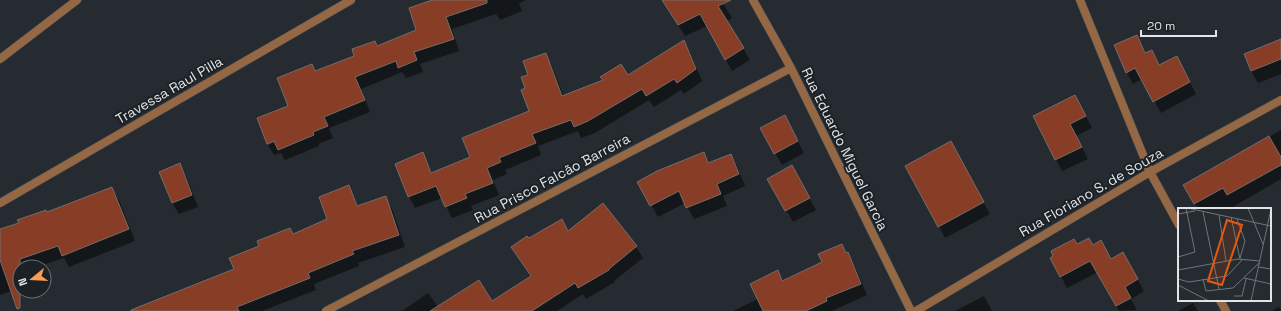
<svg xmlns="http://www.w3.org/2000/svg" width="1281" height="311" viewBox="0 0 1281 311" font-family="'Space Grotesk',sans-serif">
	<style>
		.shadow { fill: #0007 }
		.building { fill: #883e26; stroke: #756c69 }
		.lines { fill: none; stroke-linecap: round; stroke-linejoin: round }
		.minor-casing { stroke: #43494d; stroke-width: 9 }
		.minor { stroke: #946745; stroke-width: 8 }
		.labels { text-anchor: middle; dominant-baseline: central; stroke-width: 4; stroke-linejoin: round; paint-order: stroke }
		.street-label { font-size: 14px; fill: #e1e5e8; stroke: #1c2126 }
		.inset-road { fill: none; stroke: #70757a; stroke-width: 1 }
		.view { fill: #e8590c; fill-opacity: 0.15; stroke: #e8590c; stroke-width: 2 }
		.inset-edge { fill: none; stroke: #e1e5e8; stroke-width: 2 }
	</style>
	<rect width="100%" height="100%" fill="#252b30"/>
	<path class="shadow" d="M435,0H526L519,3L522,11L500,20L496,14L452,29L459,51L420,64L423,72L406,78L402,72L361,89L370,112L329,128L333,138L318,144L319,146L285,160L281,153L274,155L268,145L279,141V139L268,144L258,119L289,106L316,72L356,57L375,42L378,47L417,30Z
		M663,0H721L732,18L727,21L750,60L732,71L707,26L685,36Z
		M1137,36L1146,54L1152,51L1160,66L1183,69L1196,94L1161,113L1142,79L1133,84L1127,73L1115,46Z
		M1281,40V74L1258,83L1251,71L1245,54Z
		M684,41L690,53L702,81L684,94L681,90L654,107L649,100L595,133L581,138L578,131L538,146L541,155L505,170L507,174L493,180L499,195L471,206L473,210L452,218L442,198L415,208L409,197L396,164L422,154L432,174L471,158L530,112L526,89L529,75L545,54L552,66L564,96L627,76Z
		M1082,108L1092,128L1076,136L1088,159L1062,171L1034,117Z
		M791,128L804,153L782,165L775,153Z
		M1281,130V179L1229,209H1216L1215,208L1212,209H1198L1185,185Z
		M703,153L709,163L730,155L737,166L745,186L723,196L727,206L694,219L685,203L658,217L639,183Z
		M957,154L990,214L945,238L939,226Z
		M179,164L186,176L198,207L179,214L172,203Z
		M791,167L816,210L793,222L769,180Z
		M348,187L358,207L385,197L392,209L405,247L358,263L359,266L314,284L316,290L262,311H164L293,235L329,220Z
		M112,188L119,200L135,241L69,267L64,258L37,267H20V288L0,295V230Z
		M603,204L636,247L643,258L614,281L615,282L586,299L583,294L557,311H402L428,293L438,307L492,302L531,277L519,259L528,240L568,232Z
		M842,245L854,265L867,295L832,311H733L758,299L777,272L783,281L823,262Z
		M1076,245L1093,246L1111,260L1123,253L1144,291L1131,299L1137,310L1119,311L1098,272L1067,288L1061,276Z
		M984,296L992,311H955Z
		M1193,303L1198,311H1178Z
		M1279,307L1281,311H1272Z"/>
	<path class="building" d="M432,0H487V3L446,17L454,39L414,52L417,60L398,68L396,61L355,77L365,100L324,117L328,126L313,132L314,135L278,150L274,141L267,144L257,118L288,106L277,78L312,64L315,71L354,56L352,49L375,41L377,46L416,30L409,8Z
		M662,0H731L718,6L744,48L725,60L700,14L678,25Z
		M1137,35L1145,53L1152,50L1159,65L1177,56L1190,82L1153,102L1135,68L1126,73L1114,45Z
		M1281,39V59L1251,71L1244,54Z
		M684,40L696,69L677,83L674,79L646,96L642,89L588,121L574,127L571,120L532,134L536,143L499,158L501,162L487,168L493,183L465,194L467,198L445,207L436,186L408,197L395,164L423,152L431,173L470,157L462,138L529,111L521,90L525,88L521,77L528,75L523,61L546,53L562,96L603,80L600,77L621,64L628,75Z
		M1075,95L1086,116L1070,124L1082,147L1055,160L1033,116Z
		M785,115L798,141L774,154L760,128Z
		M1269,136L1281,157V165L1227,195L1223,188L1194,204L1183,185Z
		M951,141L984,202L938,227L905,166Z
		M704,152L708,163L731,154L739,174L717,184L721,194L686,208L679,191L650,206L637,182L657,171Z
		M180,163L192,195L172,203L159,172Z
		M792,165L810,198L785,211L767,179Z
		M349,185L357,206L386,196L399,235L352,251L354,254L308,273L310,278L237,307L239,311H131V310L234,269L229,258L259,246L257,241L290,228L293,234L327,219L319,197Z
		M112,187L129,229L62,256L58,246L20,259V308L17,309L0,260V229L19,223L17,220L46,210L47,212Z
		M603,203L637,246L609,269V270L578,288L575,283L532,311H430L479,280L492,301L531,276L511,247L527,236L529,238L562,219L568,231Z
		M1089,238L1093,245L1101,240L1111,259L1123,252L1138,279L1125,287L1131,298L1116,306L1090,261L1060,277L1050,258L1053,256L1051,251L1074,239L1077,244Z
		M842,244L846,253L848,252L861,284L826,298L827,301L806,311H763L750,284L778,270L782,281L822,262L818,254Z"/>
	<g class="lines">
		<g class="minor-casing">
			<path id="minor" d="M753,0L791,68L911,311
				M1080,0L1150,172L1179,225
				M0,59L77,0
				M0,203L351,0
				M1220,300L1226,311
				M326,311L791,68
				M916,311L1150,172L1281,100"/>
		</g>
		<use href="#minor" class="minor"/>
	</g>
	<g class="labels">
		<g class="street-label">
			<text transform="translate(169 90) rotate(-30)">Travessa Raul Pilla</text>
			<text transform="translate(845 149) rotate(64)">Rua Eduardo Miguel Garcia</text>
			<text transform="translate(552 178) rotate(-28)">Rua Prisco Falcão Barreira</text>
			<text transform="translate(1091 192) rotate(-30)">Rua Floriano S. de Souza</text>
		</g>
	</g>
	<g transform="translate(1178 208)">
		<rect width="93" height="93" fill="#252b30"/>
		<path class="inset-road" d="M9,0L93,18M70,0L85,36M25,4L41,81M0,6L17,3M41,7L48,53M53,9L62,51M59,11L67,33L62,50M0,49L17,44L8,0M81,59L93,61M0,62L60,51L82,53M66,70L93,76M0,71L11,74L49,68L65,51M25,71L28,83L55,80L81,55M0,77L31,93M56,88H64L68,71M73,93L93,1"/>
		<path class="view" d="M49,12L64,17L44,77L30,73Z"/>
		<rect width="93" height="93" class="inset-edge"/>
	</g>
	<g transform="translate(32 279) rotate(252)"><circle r="19" fill="#1c2126" stroke="#6b6f74"/>
	<path d="M0-3L7 15L0 10L-7 15Z" fill="#fd9c56"/>
	<text y="-6" font-size="11" font-weight="bold" text-anchor="middle" fill="#e1e5e8">N</text>
	</g>
	<path d="M1141 30v6h75v-6" fill="none" stroke="#e1e5e8" stroke-width="2"/>
	<text x="1147" y="30" font-size="12" fill="#e1e5e8" stroke="#1c2126" stroke-width="3" paint-order="stroke">20 m</text>
</svg>
